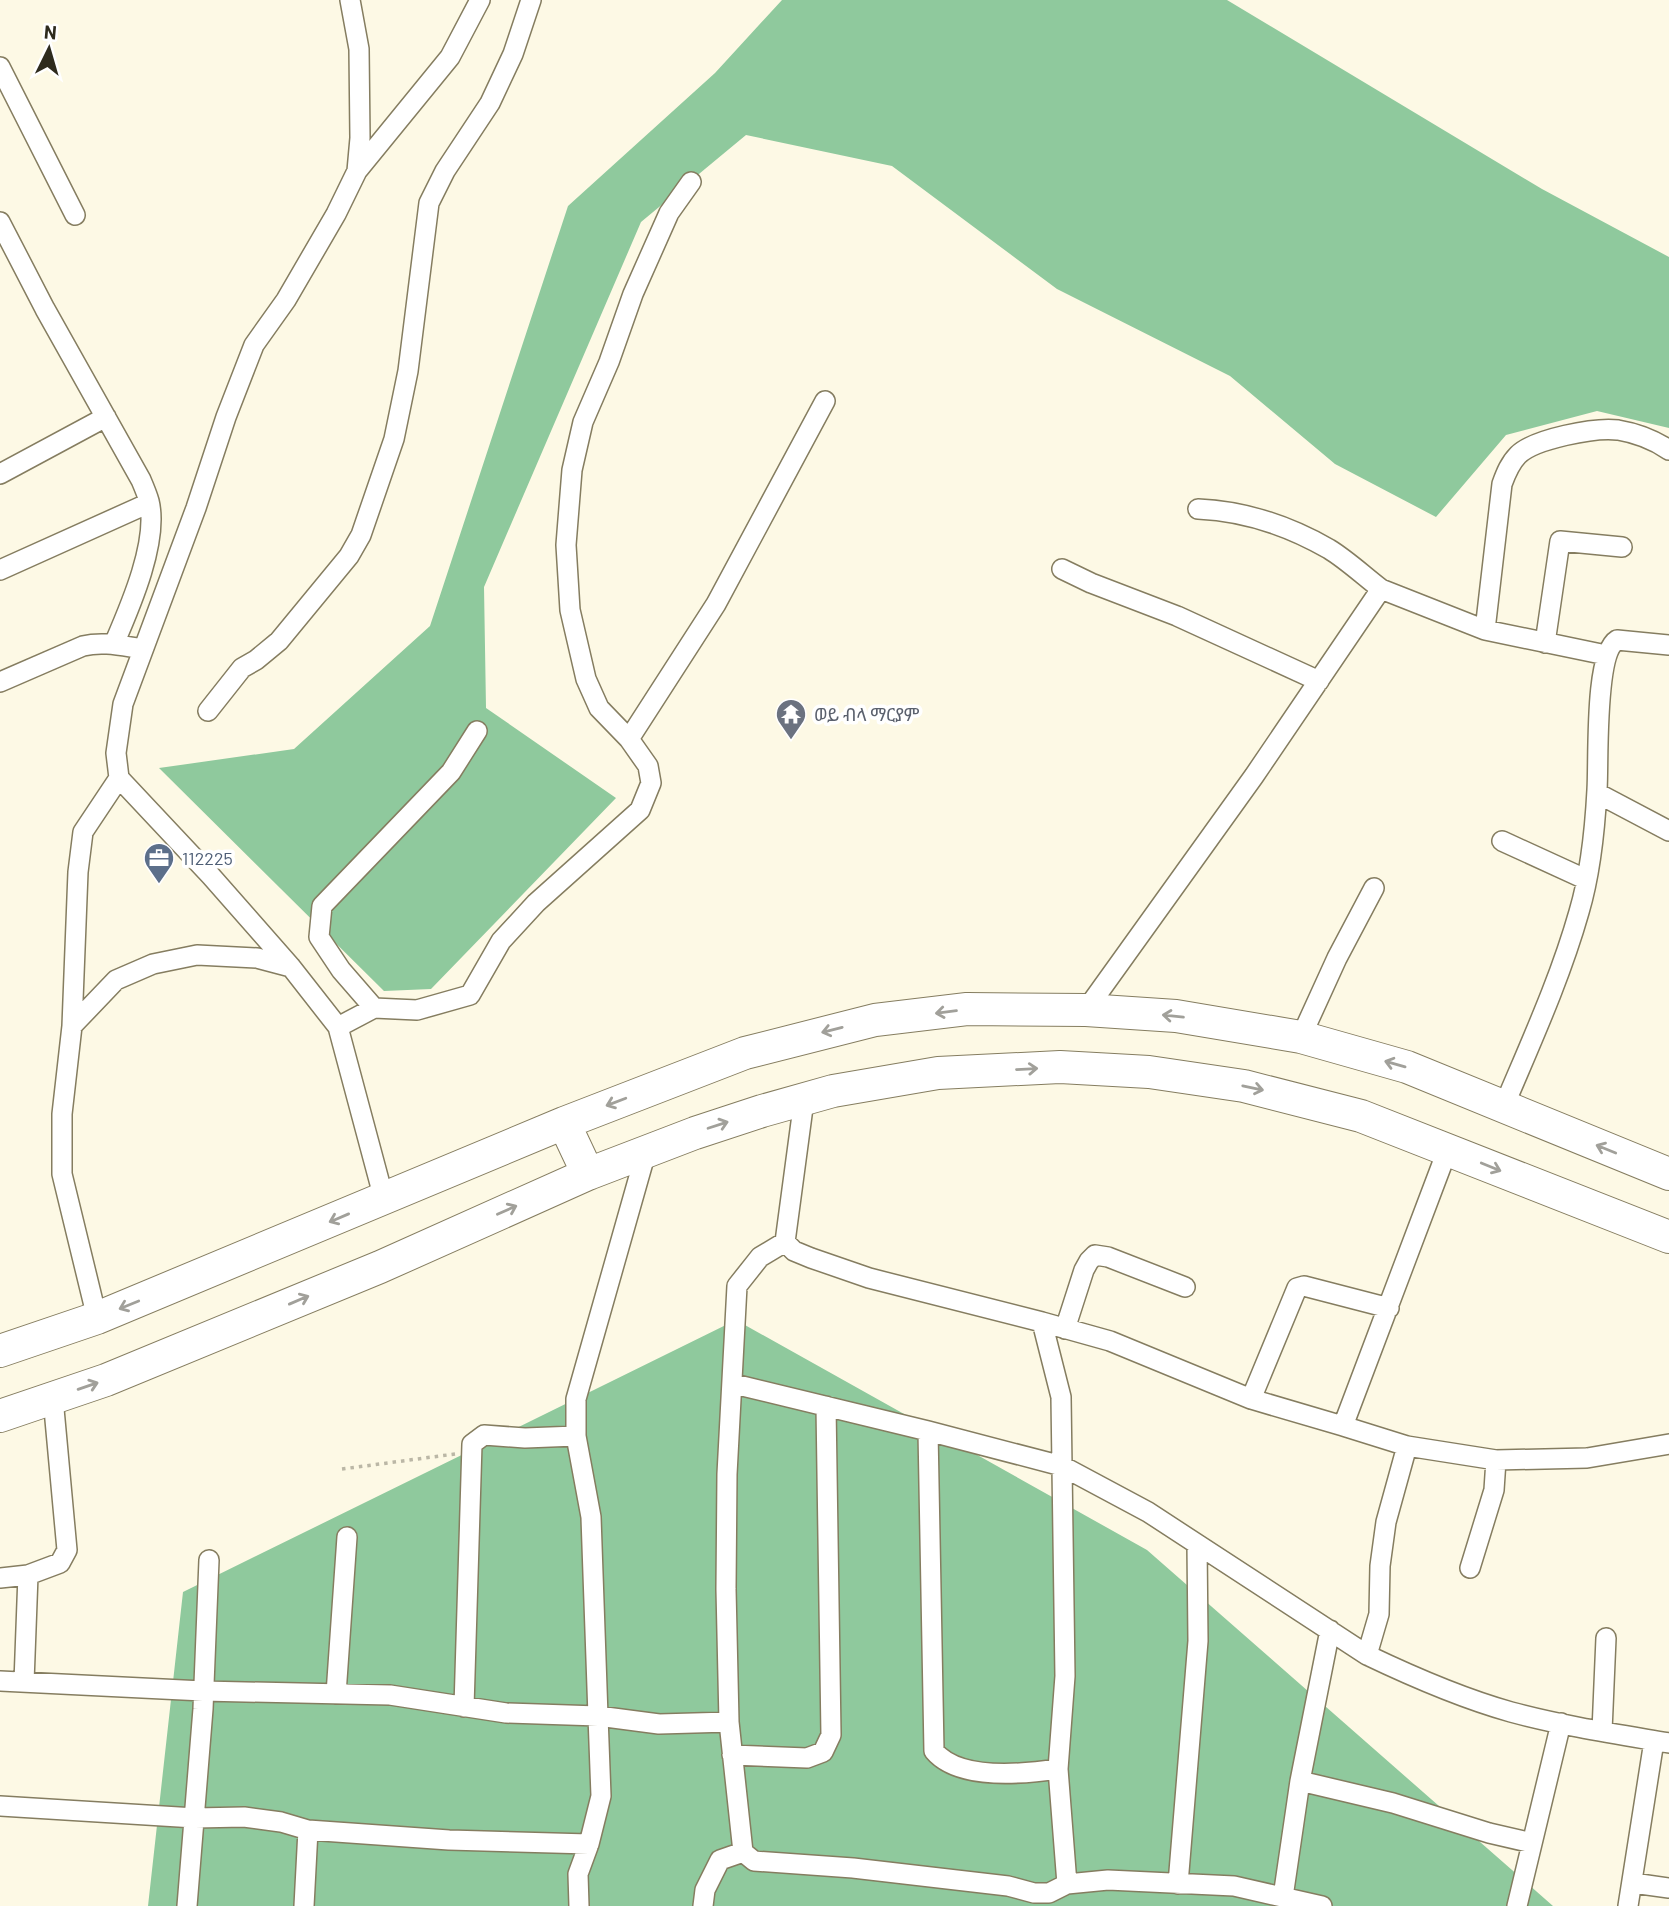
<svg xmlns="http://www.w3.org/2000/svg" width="1669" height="1906" viewBox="0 0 1669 1906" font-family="Barlow,'Noto Sans Ethiopic',sans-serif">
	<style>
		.forest { fill: #8fc99d }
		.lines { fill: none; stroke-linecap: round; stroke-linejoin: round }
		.street-casing { stroke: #857d60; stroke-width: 22 }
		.primary-casing { stroke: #857d60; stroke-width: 34 }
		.path { stroke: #bbb7a6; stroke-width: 3.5; stroke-dasharray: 3.5 5; stroke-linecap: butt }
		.street { stroke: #fff; stroke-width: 19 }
		.primary { stroke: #fff; stroke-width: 32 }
		.oneway { stroke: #a1a09a }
		.labels { text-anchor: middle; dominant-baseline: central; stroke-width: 7; stroke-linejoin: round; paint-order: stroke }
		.worship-label { font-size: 18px; fill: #5b616d; stroke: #fff; text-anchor: start }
		.service-label { font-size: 18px; fill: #4e5e75; stroke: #fff; text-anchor: start }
	</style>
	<rect width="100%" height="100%" fill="#fdf9e5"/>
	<path class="forest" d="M782,0H1227L1542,189L1669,257V428L1597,411L1506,435L1436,517L1335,464L1230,376L1057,289L892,166L746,135L641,222L484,587L486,708L616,798L431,989L384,991L159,768L294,749L430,626L568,206L715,73Z
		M736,1320L1147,1550L1553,1906H148L183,1592Z"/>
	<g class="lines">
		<g class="street-casing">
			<path id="street" d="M350,0L359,49L360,138L357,171L336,214L286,300L254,345L226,417L196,508L123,704L116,753L119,778L211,876L291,967L338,1027L384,1199
				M0,67L75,215
				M357,171L450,57L480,0
				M0,222L45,309L141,480C144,487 147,494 149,501C159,541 130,607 114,644
				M0,474L106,417
				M1198,509C1244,511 1289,526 1329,549C1347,560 1364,576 1381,589
				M1062,569L1091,583L1177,616L1319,681
				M0,570L149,503
				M1485,630L1606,655
				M1545,643L1560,541L1622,547
				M0,682L83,646C103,641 122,646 143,649
				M208,711L242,668L256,660L279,641L349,556L361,535L394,439L408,371L429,203L445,171L490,103L513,54L531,0
				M629,739L716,604L825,401
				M1597,793L1669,831
				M1502,841L1585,879
				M374,1008L341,970L319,937L322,906L451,772L477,731
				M1086,1010L1254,776L1381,589L1485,630L1502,484C1506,473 1510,463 1518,455C1534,439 1595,427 1618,430C1636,433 1654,440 1669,450
				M72,1026L116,980L153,964L197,955L257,958L291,967
				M338,1027L374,1008L417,1010L470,995L501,941L536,903L640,810L651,783L648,766L629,739L599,708L586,679L570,610L566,545L572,470L583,422L609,362L633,294L669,213L691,182
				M1301,1037L1337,958L1374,888
				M1504,1106C1531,1042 1560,979 1579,912C1590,875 1595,828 1597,790C1599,761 1594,654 1617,640L1669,645
				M1447,1151L1343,1426L1407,1446L1496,1460L1587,1458L1669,1444
				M646,1152L576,1399V1436L591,1517L598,1716L659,1724L729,1722L743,1852L754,1861L853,1868L1008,1886L1034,1893H1049L1067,1884L1108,1880L1234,1886L1322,1906
				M785,1242L794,1251L811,1258L869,1278L1042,1322L1110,1341L1251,1399L1343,1426
				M785,1242L804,1100
				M97,1318L62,1174V1114L72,1026L78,872L83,832L119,778
				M1042,1322L1061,1397L1065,1676L1058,1769L1067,1884
				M1065,1329L1084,1270L1089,1261L1095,1255L1108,1257L1185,1287
				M734,1384L928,1431L1062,1466L1148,1512L1367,1655
				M1251,1399L1297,1288L1304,1286L1389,1308
				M928,1431L934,1751C959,1781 1024,1774 1058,1769
				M1407,1446L1386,1522L1380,1566L1379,1614L1367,1655C1413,1677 1461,1698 1511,1712C1563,1726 1616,1734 1669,1743
				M1470,1568L1494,1490L1496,1460
				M0,1578L28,1575
				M0,1681L203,1691L390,1695L506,1713L598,1716L601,1796L589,1844L578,1874L579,1906
				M24,1682L28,1575L60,1563L67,1550L53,1398
				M336,1694L347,1537
				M464,1707L472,1444L484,1435L525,1438L576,1436
				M729,1722L726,1589L727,1474L737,1286L760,1257L785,1242
				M1602,1731L1606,1638
				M732,1755L807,1758L823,1752L831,1735L826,1406
				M1300,1781L1393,1803L1489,1833L1532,1843
				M0,1806L195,1818L244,1817L281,1822L308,1830L449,1840L589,1844
				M1633,1883L1669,1888
				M1178,1884L1198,1641L1197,1544
				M1283,1897L1300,1781L1330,1630
				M187,1906L203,1709L209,1560
				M304,1906L308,1830
				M703,1906L705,1890L720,1860L743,1852
				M1517,1906L1561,1723
				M1628,1906L1654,1741"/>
		</g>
		<g class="primary-casing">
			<path id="primary" d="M564,1123L588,1174
				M0,1351L97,1318L564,1123L745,1053L875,1020L967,1009L1086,1010L1176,1016L1301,1037L1407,1067L1669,1174
				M0,1416L106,1380L380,1267L588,1174L695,1133L762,1111L833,1091L938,1073L1060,1067L1149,1072L1244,1086L1361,1116L1669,1237"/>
		</g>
		<path class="path" d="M342,1469L455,1454"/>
		<use href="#street" class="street"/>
		<use href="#primary" class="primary"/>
	</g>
	<defs><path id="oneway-shaft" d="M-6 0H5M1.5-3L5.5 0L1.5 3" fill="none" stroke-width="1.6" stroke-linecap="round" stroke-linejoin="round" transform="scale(1.75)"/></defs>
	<g class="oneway">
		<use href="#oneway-shaft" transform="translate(946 1012) rotate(173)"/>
		<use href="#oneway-shaft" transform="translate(1173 1016) rotate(-174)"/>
		<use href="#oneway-shaft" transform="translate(832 1030) rotate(166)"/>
		<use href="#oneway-shaft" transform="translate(1395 1064) rotate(-164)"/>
		<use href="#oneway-shaft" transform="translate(1027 1069) rotate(-3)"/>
		<use href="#oneway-shaft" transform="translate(1253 1088) rotate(12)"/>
		<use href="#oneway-shaft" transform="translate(616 1102) rotate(159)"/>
		<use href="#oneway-shaft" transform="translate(718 1125) rotate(-18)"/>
		<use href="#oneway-shaft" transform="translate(1606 1149) rotate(-158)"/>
		<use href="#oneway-shaft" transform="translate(1491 1167) rotate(22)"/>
		<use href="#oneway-shaft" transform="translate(507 1210) rotate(-24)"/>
		<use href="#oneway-shaft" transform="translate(339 1218) rotate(157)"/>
		<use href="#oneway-shaft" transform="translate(299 1300) rotate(-23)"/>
		<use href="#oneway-shaft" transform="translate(129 1305) rotate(158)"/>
		<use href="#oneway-shaft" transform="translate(88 1386) rotate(-19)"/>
	</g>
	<defs>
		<g id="temple-pin" transform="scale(1.575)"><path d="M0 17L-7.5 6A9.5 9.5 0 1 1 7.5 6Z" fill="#6b7280" stroke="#fff"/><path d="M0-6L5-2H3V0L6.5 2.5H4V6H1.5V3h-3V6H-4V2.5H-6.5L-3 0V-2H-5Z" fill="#fff"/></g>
		<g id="office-pin" transform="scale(1.575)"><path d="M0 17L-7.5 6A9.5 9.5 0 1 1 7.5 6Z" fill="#5c6f8a" stroke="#fff"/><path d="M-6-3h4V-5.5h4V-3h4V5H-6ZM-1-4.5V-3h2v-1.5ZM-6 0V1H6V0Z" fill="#fff"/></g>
	</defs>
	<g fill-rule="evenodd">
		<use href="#temple-pin" x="791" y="714"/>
		<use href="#office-pin" x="159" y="858"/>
	</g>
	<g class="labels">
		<g class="worship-label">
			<text x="814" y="714">ወይ ብላ ማርያም</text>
		</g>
		<g class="service-label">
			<text x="182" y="858">112225</text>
		</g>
	</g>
	<g transform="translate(49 49) rotate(5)" stroke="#ffffff" stroke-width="5" paint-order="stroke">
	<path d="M0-5L12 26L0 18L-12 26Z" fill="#2e2b1e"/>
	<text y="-10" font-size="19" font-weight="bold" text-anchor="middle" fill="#2e2b1e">N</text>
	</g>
</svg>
